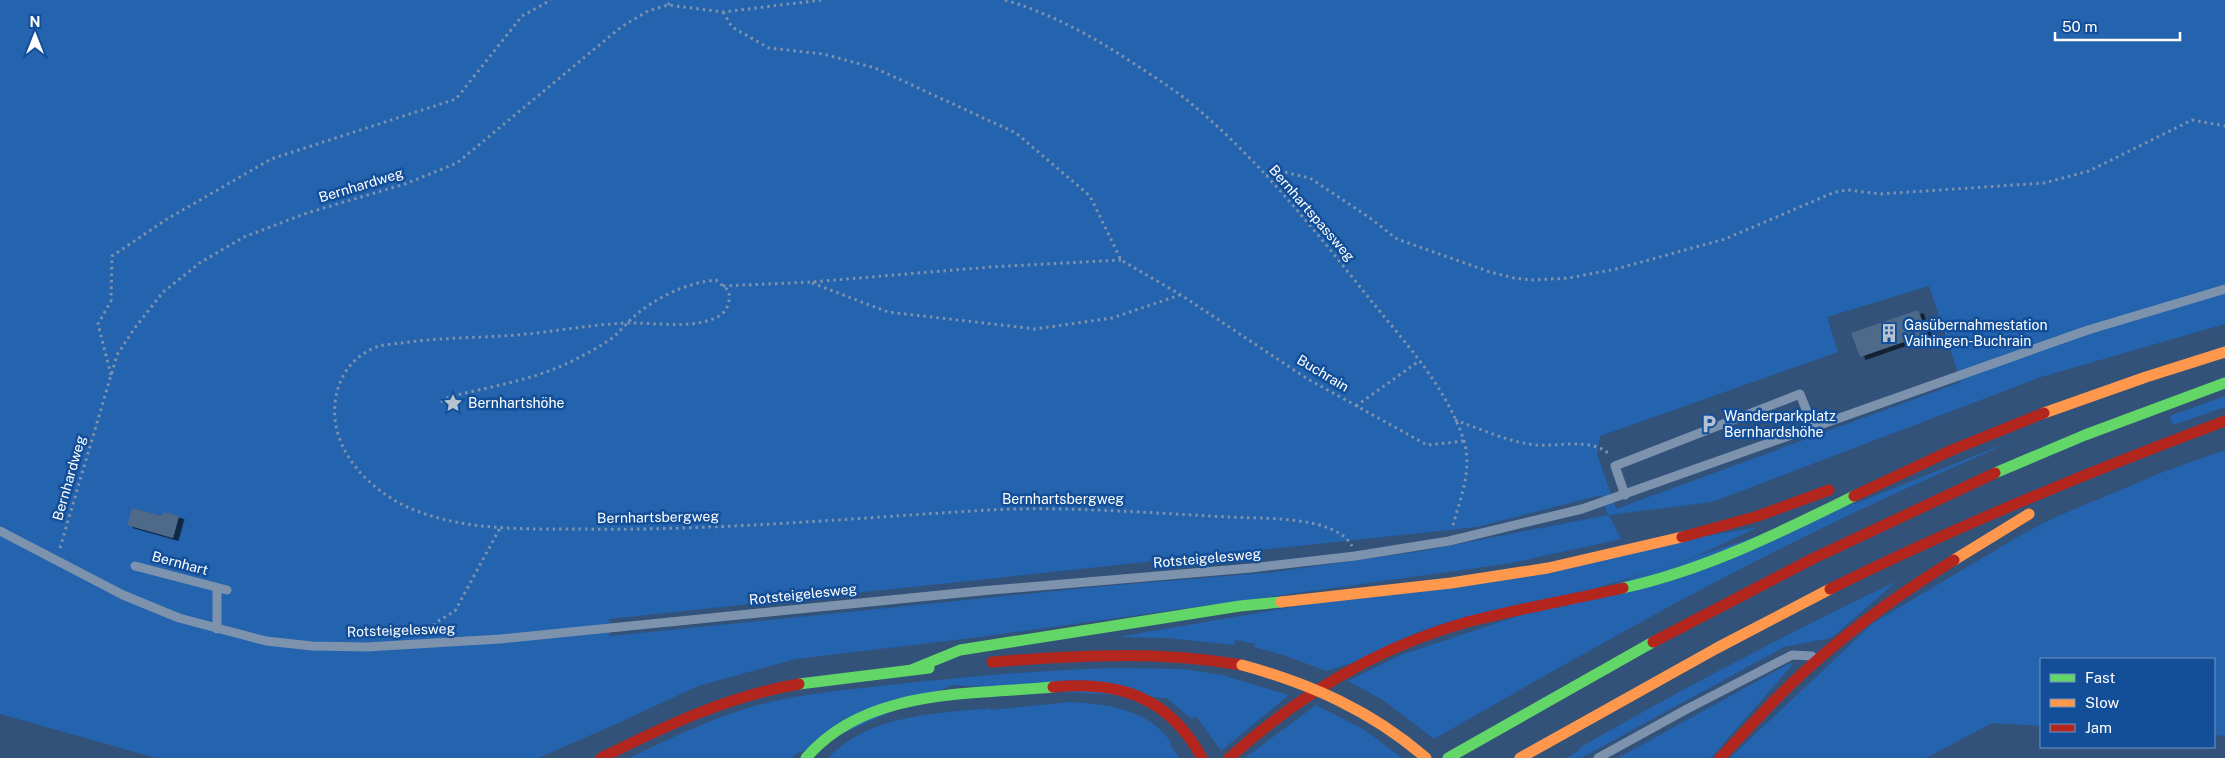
<svg xmlns="http://www.w3.org/2000/svg" width="2225" height="758" viewBox="0 0 2225 758" font-family="'Public Sans',sans-serif">
	<style>
		.green { fill: #2463ae; fill-rule: evenodd }
		.building { fill: #4f6989; filter: url(#shadow) }
		.lines { fill: none; stroke-linecap: round; stroke-linejoin: round }
		.path { stroke: #7c92ad; stroke-width: 3; stroke-dasharray: 2.5 4; stroke-linecap: butt }
		.lane { stroke: #7c92ad; stroke-width: 9 }
		.fast { stroke: #63d668; stroke-width: 11 }
		.slow { stroke: #ff974d; stroke-width: 11 }
		.jam { stroke: #b3261e; stroke-width: 11 }
		.slow-bridge { stroke: #ff974d; stroke-width: 11 }
		.labels { text-anchor: middle; dominant-baseline: central; stroke-width: 5; stroke-linejoin: round; paint-order: stroke }
		.street-label { font-size: 14px; fill: #fff; stroke: #134e99 }
		.poi-label { font-size: 14px; fill: #fff; stroke: #134e99; text-anchor: start }
	</style>
	<defs>
		<filter id="shadow"><feDropShadow dx="5.5" dy="3" stdDeviation="0" flood-color="#0009"/></filter>
	</defs>
	<rect width="100%" height="100%" fill="#32527a"/>
	<path class="green" d="M0,0H2225V324L2041,377L1712,502L1609,515L1621,539L1512,563L980,637L796,659L698,686L614,725L538,758H156L0,714ZM1929,286L1961,382L1616,509L1597,454L1600,436L1838,352L1827,317ZM1601,495L1608,515L1422,551L1274,572L1106,586L610,636L609,619L1477,527Z
		M2225,396V407L2173,425L2170,416Z
		M2017,439C1960,465 1903,489 1847,516C1706,583 1570,661 1434,739L1383,700L1348,681L1401,655L1862,501Z
		M2225,450V736L2214,735V659H2041V726L1992,723L1926,758H1730L1873,623L2021,535L2056,517L2163,472Z
		M1758,527L1691,559L1326,671L1286,656L1254,647L1255,644L1235,640L1234,645L1167,638L1117,637Z
		M1897,581L1831,638L1784,647L1581,758H1566L1580,750L1579,748C1683,688 1789,633 1897,581Z
		M1794,663L1711,758H1618L1788,664Z
		M1116,668L1184,669L1228,676V677L1289,695L1221,751L1196,716L1192,719L1166,698L952,685L794,755L792,758H629C670,739 711,718 755,706C798,694 845,690 890,685C965,677 1041,670 1116,668Z
		M1070,702C1107,704 1148,709 1171,742L1170,744L1179,758H828C834,752 841,746 848,741C889,714 943,713 990,708V710Z
		M1316,705L1365,730L1402,758H1245Z"/>
	<path class="building" d="M1918,310L1927,334L1860,357L1851,333Z
		M132,508L162,516L163,512L179,516L173,538L127,525Z"/>
	<g class="lines">
		<path class="path" d="M1005,0C1052,14 1092,36 1133,63C1150,74 1167,85 1183,97C1254,153 1316,232 1373,303C1407,345 1447,388 1464,441C1473,471 1459,501 1452,529
			M668,5L671,0
			M723,12L732,27L769,48L823,54L875,68L1016,133L1090,196L1121,260L1181,295L1306,378L1427,445L1464,441
			M1266,176L1284,172L1310,178L1370,218L1397,239L1490,272L1514,278L1533,280L1569,278L1616,269L1725,239L1835,192L1848,190L1880,194L2044,183L2089,171L2192,120L2225,126
			M812,283L888,312L1035,329L1112,318L1180,295
			M723,286L811,282L990,267L1121,260
			M111,375L98,324L111,301L112,256L167,219L271,159L456,99L522,16L551,0
			M441,402L449,397C492,386 536,380 576,359C588,353 601,346 612,338C621,331 628,321 637,314C657,297 689,282 716,280L729,291C730,302 728,312 717,317C692,330 653,322 625,323C584,325 543,334 502,336C469,338 435,338 402,343C395,344 386,344 379,346C347,357 332,387 335,419C339,458 371,489 405,506C459,531 522,529 580,529C717,531 853,518 989,510C1069,506 1149,513 1229,517C1261,519 1335,515 1352,546
			M1356,406L1419,361
			M1455,420C1481,429 1508,442 1536,445C1557,447 1593,437 1610,455
			M60,548L117,355L134,329L163,292L201,262L244,237L307,213L405,184L457,163L621,27L648,11L668,5L723,12L822,0
			M432,632L435,623L455,611L500,528"/>
		<path class="lane" d="M1625,495L1615,466L1800,394L1813,427
			M0,531L123,595L179,618L266,641L312,646L367,647L500,639L980,591L1251,568L1355,556L1449,541L1582,509L2088,330L2225,289
			M135,566L227,590
			M217,629V588
			M1598,758L1687,709L1792,655L1812,656"/>
		<path class="fast" d="M1995,473L2085,435L2225,383
			M1623,588C1705,570 1779,533 1854,496
			M911,670L960,650L1240,606L1281,602
			M799,684L929,668
			M806,758C866,688 969,695 1053,687
			M1448,758L1653,642"/>
		<path class="slow" d="M2044,413L2146,377L2225,352
			M1954,560L2029,514
			M1281,602L1451,583L1548,568L1682,537
			M1520,758L1717,648L1830,589"/>
		<path class="jam" d="M1854,496L1952,450L2044,413
			M1682,537L1758,516L1829,490
			M1830,589C1958,525 2091,471 2225,421
			M1653,642L1812,559L1995,473
			M992,662C1076,655 1158,651 1242,665
			M1053,687C1120,681 1169,697 1202,758
			M601,758C665,726 728,696 799,684
			M1229,758C1297,697 1375,648 1464,623C1516,609 1570,600 1623,588
			M1720,758C1753,723 1785,687 1822,656C1863,620 1907,589 1954,560"/>
		<path class="slow-bridge" d="M1242,665C1311,684 1372,711 1426,758"/>
	</g>
	<defs>
		<g id="building-bare" transform="scale(1.5)"><path d="M-4-6H4V6H1V3H-1V6H-4ZM-2.5-4.3h1.7v1.8h-1.7ZM.8-4.3h1.7v1.8H.8ZM-2.5-1h1.7V.8h-1.7ZM.8-1h1.7V.8H.8Z" fill="#b7c2d0" stroke="#134e99" stroke-width="2.5" paint-order="stroke"/></g>
		<g id="sight-bare" transform="scale(1.5)"><path d="M0-6L1.8-2.2L6-1.7L2.9 1.2L3.7 5.4L0 3.3L-3.7 5.4L-2.9 1.2L-6-1.7L-1.8-2.2Z" fill="#b7c2d0" stroke="#134e99" stroke-width="2.5" paint-order="stroke"/></g>
		<g id="parking-bare" transform="scale(1.5)"><path d="M-3.5-5.5H1a3.5 3.5 0 0 1 0 7H-1V5.5H-3.5ZM-1-3.4V-.6H.8a1.4 1.4 0 0 0 0-2.8Z" fill="#b7c2d0" stroke="#134e99" stroke-width="2.5" paint-order="stroke"/></g>
	</defs>
	<g fill-rule="evenodd">
		<use href="#building-bare" x="1889" y="333"/>
		<use href="#sight-bare" x="453" y="403"/>
		<use href="#parking-bare" x="1709" y="424"/>
	</g>
	<g class="labels">
		<g class="street-label">
			<text transform="translate(361 185) rotate(-17)">Bernhardweg</text>
			<text transform="translate(1312 213) rotate(49)">Bernhartspassweg</text>
			<text transform="translate(1323 373) rotate(31)">Buchrain</text>
			<text transform="translate(69 478) rotate(-74)">Bernhardweg</text>
			<text x="1063" y="499">Bernhartsbergweg</text>
			<text transform="translate(658 517) rotate(-1)">Bernhartsbergweg</text>
			<text transform="translate(1207 558) rotate(-5)">Rotsteigelesweg</text>
			<text transform="translate(180 563) rotate(15)">Bernhart</text>
			<text transform="translate(803 594) rotate(-6)">Rotsteigelesweg</text>
			<text transform="translate(401 630) rotate(-2)">Rotsteigelesweg</text>
		</g>
		<g class="poi-label">
			<text x="1904" y="325">Gasübernahmestation<tspan x="1904" dy="16">Vaihingen-Buchrain</tspan></text>
			<text x="468" y="403">Bernhartshöhe</text>
			<text x="1724" y="416">Wanderparkplatz<tspan x="1724" dy="16">Bernhardshöhe</tspan></text>
		</g>
	</g>
	<rect x="2040" y="658" width="175" height="90" fill="#134e99" stroke="#7195c2"/>
	<rect x="2050" y="674" width="25" height="8" fill="#63d668" stroke="#7195c2"/>
	<text x="2085" y="683" font-size="15" fill="#ffffff">Fast</text>
	<rect x="2050" y="699" width="25" height="8" fill="#ff974d" stroke="#7195c2"/>
	<text x="2085" y="708" font-size="15" fill="#ffffff">Slow</text>
	<rect x="2050" y="724" width="25" height="8" fill="#b3261e" stroke="#7195c2"/>
	<text x="2085" y="733" font-size="15" fill="#ffffff">Jam</text>
	<g transform="translate(35 35)" stroke="#134e99" stroke-width="4" paint-order="stroke">
	<path d="M0-4L9 19L0 12L-9 19Z" fill="#ffffff"/>
	<text y="-8" font-size="14" font-weight="bold" text-anchor="middle" fill="#ffffff">N</text>
	</g>
	<path d="M2055 32v8h125v-8" fill="none" stroke="#ffffff" stroke-width="2.5"/>
	<text x="2062" y="32" font-size="15" fill="#ffffff" stroke="#134e99" stroke-width="4" paint-order="stroke">50 m</text>
</svg>
